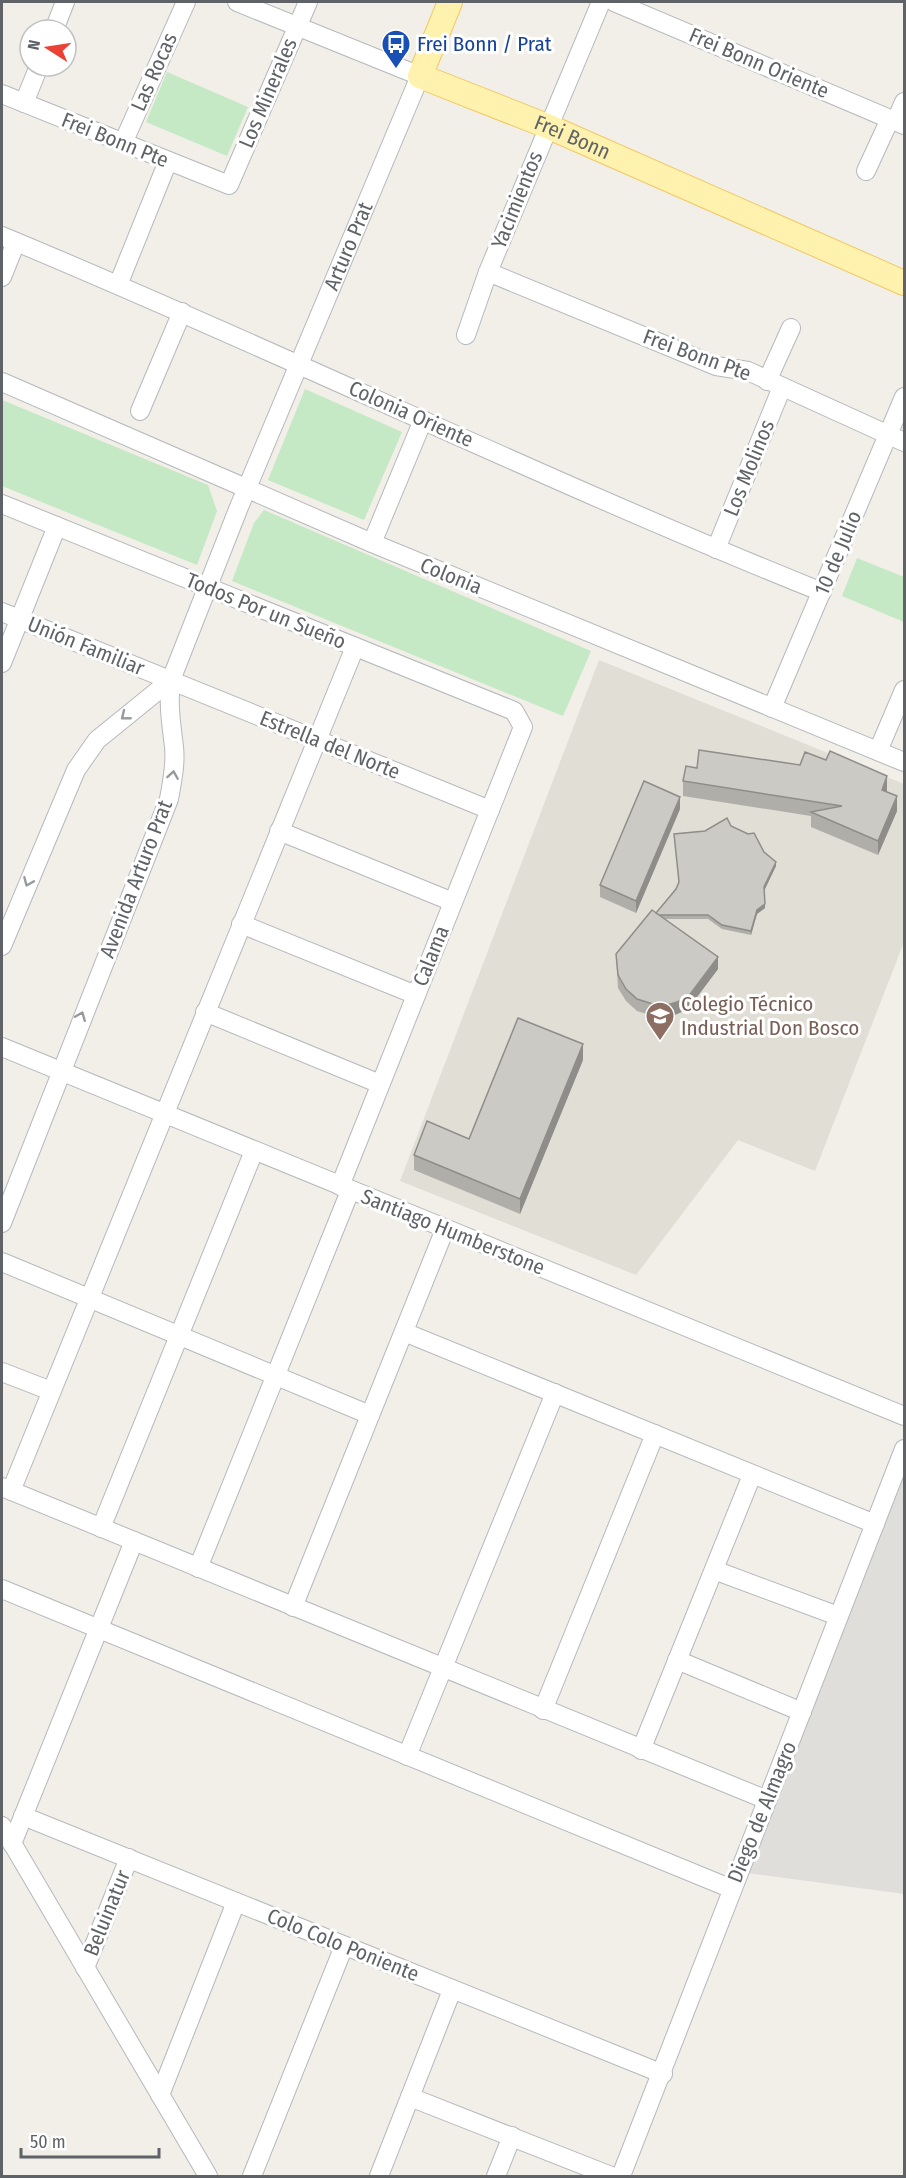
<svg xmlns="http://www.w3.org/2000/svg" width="906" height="2178" viewBox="0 0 906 2178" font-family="'Fira Sans Condensed',sans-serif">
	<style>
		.industrial { fill: #e0deda }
		.education { fill: #e1ded6 }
		.green { fill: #c5e8c5 }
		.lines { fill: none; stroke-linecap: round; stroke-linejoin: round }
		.minor-casing { stroke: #b5b8bc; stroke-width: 20 }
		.major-casing { stroke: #f2c960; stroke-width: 26 }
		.minor { stroke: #fff; stroke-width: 18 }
		.major { stroke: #fff2af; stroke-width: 24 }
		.wall { fill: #afaea9 }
		.shaded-wall { fill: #8f8d8a }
		.building { fill: #cccac5; stroke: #8f8d8a; stroke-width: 1.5 }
		.oneway { stroke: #979a9d }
		.labels { text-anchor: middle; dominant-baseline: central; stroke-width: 6; stroke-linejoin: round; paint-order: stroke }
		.transit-label { font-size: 21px; fill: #164399; stroke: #fff; text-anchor: start }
		.street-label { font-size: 21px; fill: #5f6368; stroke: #fff }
		.education-label { font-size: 21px; fill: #785e54; stroke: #fff; text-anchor: start }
	</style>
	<rect width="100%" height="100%" fill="#f1efe8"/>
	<path class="industrial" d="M904,1471V1894L747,1873Z"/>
	<path class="education" d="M599,660L904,784V942L815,1171L738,1140L636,1275L400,1181Z"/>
	<path class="green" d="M167,72L248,107L227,156L146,122Z
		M305,389L402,432L364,520L268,480Z
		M2,400L208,485L217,511L197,565L2,486Z
		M264,510L591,651L563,716L232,581L254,523Z
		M857,558L904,577V622L842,596Z"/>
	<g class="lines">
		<g class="minor-casing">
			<g id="minor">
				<path d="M614,2L904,125"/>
				<path d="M54,30L65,2"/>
				<path d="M2,94L229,185L308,2"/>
				<path d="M24,103L39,66"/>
				<path d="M896,121L904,102"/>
				<path d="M123,143L186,2"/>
				<path d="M866,171L890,119"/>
				<path d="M2,236C277,350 545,481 822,592"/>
				<path d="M488,272L716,366L748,371L904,442"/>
				<path d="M2,277L16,242"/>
				<path d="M118,285L168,161"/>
				<path d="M466,335L488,272L601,2"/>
				<path d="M767,381L791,328"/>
				<path d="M2,382L372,543L904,762"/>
				<path d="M140,411L182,312"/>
				<path d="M2,504L514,711L523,727L340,1186"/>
				<path d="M372,543L423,420"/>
				<path d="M716,549L782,387"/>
				<path d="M2,612L490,810"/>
				<path d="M2,663L57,526"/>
				<path d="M772,708L904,397"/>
				<path d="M878,751L904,690"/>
				<path d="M279,831L453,902"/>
				<path d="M241,924L416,995"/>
				<path d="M2,946L76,770L97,740L171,680"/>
				<path d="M205,1012L380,1084"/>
				<path d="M2,1047L904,1416"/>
				<path id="s1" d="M2,1223L169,799C172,782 176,764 174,747C171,722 168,705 171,680L239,507L420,76L237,2"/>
				<path d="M2,1262L370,1415"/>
				<path d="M404,1332L875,1524"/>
				<path d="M2,1372L51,1391"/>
				<path d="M2,1487L767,1800"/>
				<path d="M11,1491L355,647"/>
				<path d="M101,1528L254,1151"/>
				<path d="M198,1568L350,1191"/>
				<path d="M714,1570L838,1616"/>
				<path d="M2,1589L732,1889"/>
				<path d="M293,1607L445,1229"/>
				<path d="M677,1660L802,1712"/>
				<path d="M543,1710L655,1434"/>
				<path d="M641,1750L752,1475"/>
				<path d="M407,1756L555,1393"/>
				<path d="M23,1816L663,2074"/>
				<path d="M2,1826L208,2176"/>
				<path d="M12,1844L134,1541"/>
				<path d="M85,1968L129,1858"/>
				<path d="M160,2095L236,1902"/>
				<path d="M410,2097L611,2176"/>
				<path d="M252,2176L344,1946"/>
				<path d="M379,2176L452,1990"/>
				<path d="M496,2176L512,2136"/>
				<path d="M621,2176L904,1449"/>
			</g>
		</g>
		<g class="major-casing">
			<g id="major">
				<path id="s2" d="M450,2L420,76L547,126L904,283"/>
			</g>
		</g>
		<use href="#minor" class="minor"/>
		<use href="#major" class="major"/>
	</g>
	<path class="wall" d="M800,765L887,791V792L897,811L878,855L811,827V816L683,796V781L697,768Z
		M680,809L636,913L600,897V885Z
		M731,826L764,852L776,866L764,891L765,908L757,914L751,935L722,929L708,919H665L718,969L688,1009L677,1014L667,1018L653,1016L637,1011L626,1001L618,988L616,954L656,913L676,889L678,883L705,831Z
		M583,1060L520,1214L414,1170V1155L469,1139Z"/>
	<path class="shaded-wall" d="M887,776V791L882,804V790Z
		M897,796V811L878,855V841Z
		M680,797V809L636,913V901Z
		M776,862V866L764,891V887Z
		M765,904V908L757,914L751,935V931L757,910Z
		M718,957V969L688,1009L677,1014L667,1018V1005Z
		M583,1044V1060L520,1214V1199Z"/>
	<path class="building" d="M699,750L800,765L805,752L826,760L830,751L887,776L882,790L897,796L878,841L811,812L842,806L683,781L686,766L697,768Z
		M644,781L680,797L636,901L600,885Z
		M727,818L731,826L748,834L754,833L764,852L776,862L764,887L765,904L757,910L751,931L722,925L708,915H659L656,913L676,889L679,882L674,834L705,831Z
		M652,910L718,957L688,997L677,1002L667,1005L653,1004L637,999L626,989L618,975L616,954Z
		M518,1018L583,1044L520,1199L414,1155L427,1121L469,1139Z"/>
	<defs><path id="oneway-chevron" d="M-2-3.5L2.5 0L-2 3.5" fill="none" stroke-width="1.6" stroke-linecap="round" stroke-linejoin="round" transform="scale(1.5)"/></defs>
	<g class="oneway">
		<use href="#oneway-chevron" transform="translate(125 716) rotate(141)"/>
		<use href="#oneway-chevron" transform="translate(173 775) rotate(-81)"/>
		<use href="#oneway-chevron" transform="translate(28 882) rotate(113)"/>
		<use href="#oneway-chevron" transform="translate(81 1016) rotate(-68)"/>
	</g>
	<defs>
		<g id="bus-pin" transform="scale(1.5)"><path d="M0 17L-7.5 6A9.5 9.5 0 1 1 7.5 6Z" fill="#1a4fb4" stroke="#fff"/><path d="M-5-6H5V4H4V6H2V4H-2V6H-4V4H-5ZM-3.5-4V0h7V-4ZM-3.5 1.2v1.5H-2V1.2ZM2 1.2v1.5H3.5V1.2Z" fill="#fff"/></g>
		<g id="school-pin" transform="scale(1.5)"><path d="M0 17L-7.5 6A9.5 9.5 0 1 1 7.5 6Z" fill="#8d6e63" stroke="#fff"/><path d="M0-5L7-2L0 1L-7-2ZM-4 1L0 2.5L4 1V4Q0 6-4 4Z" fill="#fff"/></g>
	</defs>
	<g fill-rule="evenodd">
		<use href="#bus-pin" x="396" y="44"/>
		<use href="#school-pin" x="660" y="1016"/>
	</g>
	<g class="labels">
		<g class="transit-label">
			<text x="417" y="44">Frei Bonn / Prat</text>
		</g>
		<g class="street-label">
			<text transform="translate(759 63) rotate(23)">Frei Bonn Oriente</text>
			<text transform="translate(154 72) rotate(-66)">Las Rocas</text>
			<text transform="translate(268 93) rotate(-67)">Los Minerales</text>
			<text stroke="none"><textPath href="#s2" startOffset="244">Frei Bonn</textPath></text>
			<text transform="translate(115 140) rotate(22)">Frei Bonn Pte</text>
			<text transform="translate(517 200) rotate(-68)">Yacimientos</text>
			<text stroke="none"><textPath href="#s1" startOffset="1044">Arturo Prat</textPath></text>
			<text transform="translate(697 355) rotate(20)">Frei Bonn Pte</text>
			<text transform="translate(411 414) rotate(24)">Colonia Oriente</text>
			<text transform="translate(749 468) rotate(-68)">Los Molinos</text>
			<text transform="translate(838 553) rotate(-67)">10 de Julio</text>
			<text transform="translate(451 576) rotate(22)">Colonia</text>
			<text transform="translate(266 611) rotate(22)">Todos Por un Sueño</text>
			<text transform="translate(86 646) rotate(22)">Unión Familiar</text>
			<text transform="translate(330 745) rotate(22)">Estrella del Norte</text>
			<text transform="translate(136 879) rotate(-69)">Avenida Arturo Prat</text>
			<text transform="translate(431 956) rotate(-68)">Calama</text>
			<text transform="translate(453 1232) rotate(22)">Santiago Humberstone</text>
			<text transform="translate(762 1812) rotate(-68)">Diego de Almagro</text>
			<text transform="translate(107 1913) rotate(-68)">Beluinatur</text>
			<text transform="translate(343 1945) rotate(22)">Colo Colo Poniente</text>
		</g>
		<g class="education-label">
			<text x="681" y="1004">Colegio Técnico<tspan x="681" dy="24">Industrial Don Bosco</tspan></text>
		</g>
	</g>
	<rect width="906" height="2178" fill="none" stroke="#5f6368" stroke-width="6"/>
	<g transform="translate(48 48) rotate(282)"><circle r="28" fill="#ffffff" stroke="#bfc1c3" stroke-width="1.5"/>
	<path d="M0-4.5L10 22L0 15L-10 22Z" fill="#ea4335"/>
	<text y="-9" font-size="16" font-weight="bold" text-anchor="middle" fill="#5f6368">N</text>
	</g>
	<path d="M21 2148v9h138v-9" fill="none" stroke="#5f6368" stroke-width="3"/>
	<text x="30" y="2148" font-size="18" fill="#5f6368" stroke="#ffffff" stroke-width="4.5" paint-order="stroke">50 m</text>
</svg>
